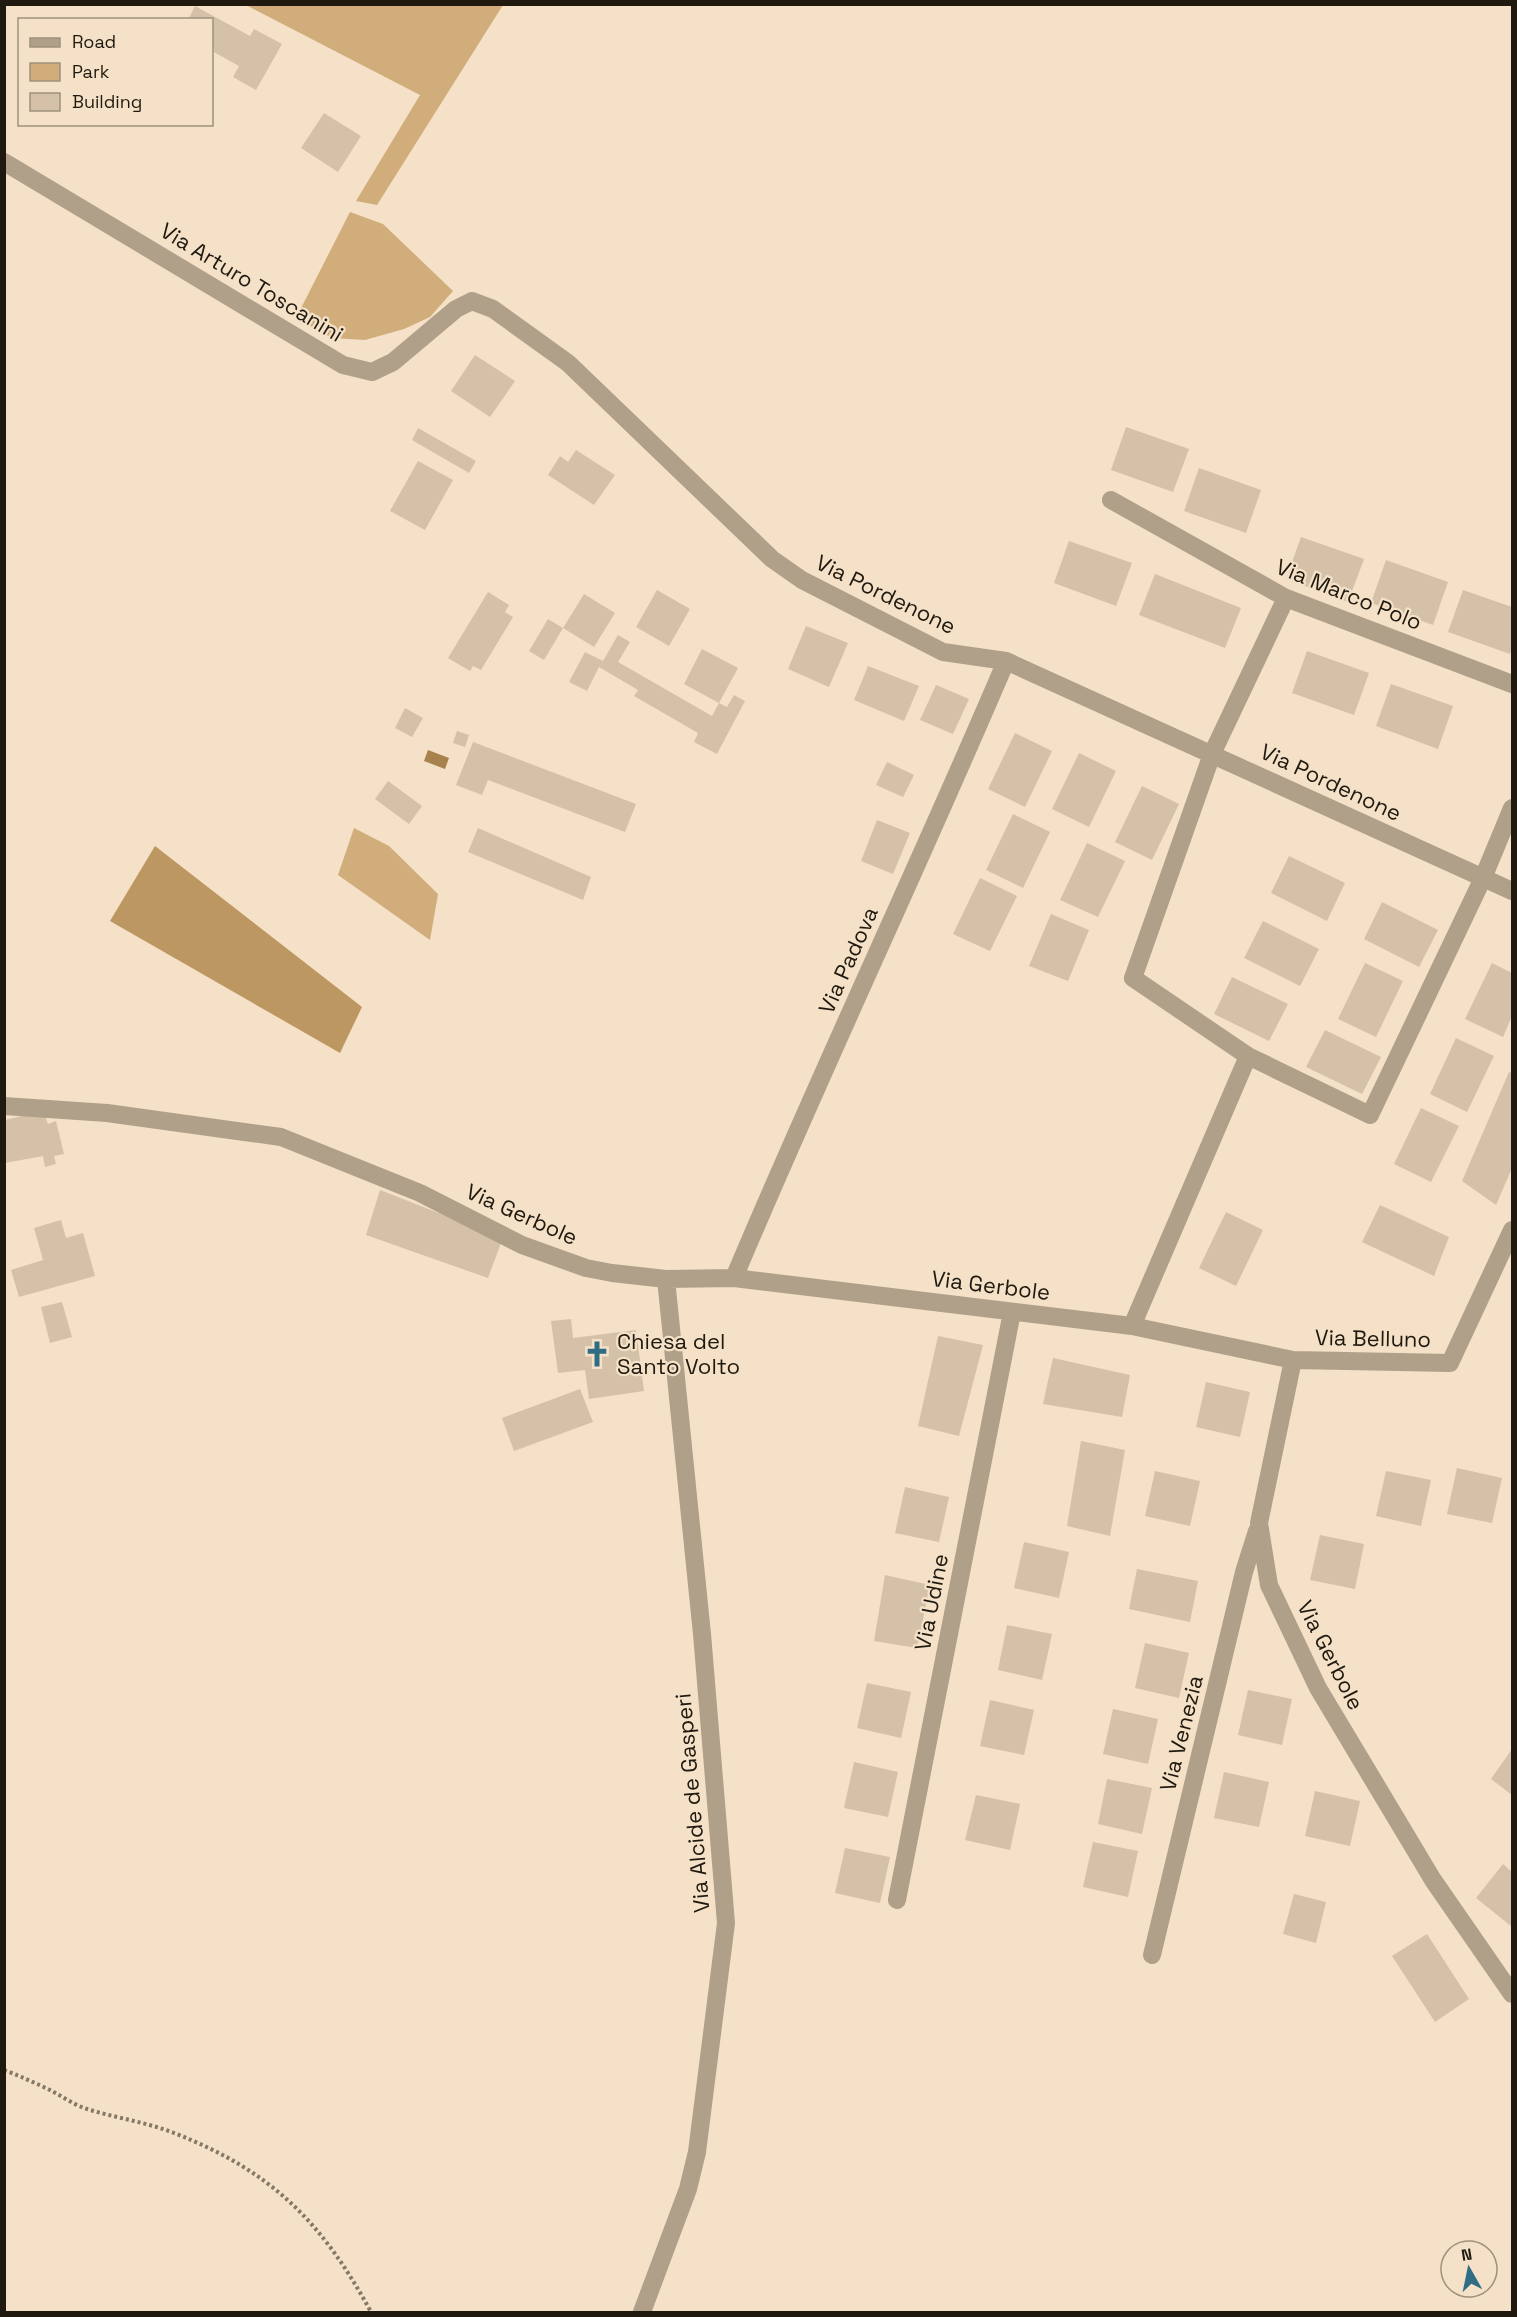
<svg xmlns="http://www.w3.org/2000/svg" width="1517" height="2317" viewBox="0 0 1517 2317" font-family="'Space Grotesk',sans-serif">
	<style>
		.green { fill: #d1ad7b }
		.forest { fill: #bd9761 }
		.water { fill: #a7824c }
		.building { fill: #d4c1a8 }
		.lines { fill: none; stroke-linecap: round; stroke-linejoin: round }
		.path { stroke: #847866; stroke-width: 4; stroke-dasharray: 3 3; stroke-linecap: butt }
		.minor { stroke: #b1a089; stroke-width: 18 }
		.labels { text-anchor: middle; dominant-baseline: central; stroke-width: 4.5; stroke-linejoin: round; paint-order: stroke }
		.street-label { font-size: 22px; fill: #1f190f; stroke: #f4e1c7 }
		.poi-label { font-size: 22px; fill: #1f190f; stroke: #f4e1c7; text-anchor: start }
	</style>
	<rect width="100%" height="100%" fill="#f4e1c7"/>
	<path class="green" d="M246,5H503L377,205L356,201L420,95Z
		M350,212L383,224L453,291L430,317L404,329L365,340L332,338L296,318Z
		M354,828L389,846L438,894L430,940L338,875Z"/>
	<path class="forest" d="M155,846L362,1007L340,1053L110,921Z"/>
	<path class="water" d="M428,750L449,758L445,769L424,761Z"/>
	<path class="building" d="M195,6L250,36L254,29L282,44L256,90L233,77L239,66L212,51V20H188Z
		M324,113L361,136L338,172L301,148Z
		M475,355L515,381L490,417L451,391Z
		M1126,427L1189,449L1173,492L1111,470Z
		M418,428L476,461L469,473L412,440Z
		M576,450L615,475L594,505L548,475L560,456L568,462Z
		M418,461L453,480L425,530L390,511Z
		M1199,468L1261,490L1246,533L1184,511Z
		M1301,537L1364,559L1348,602L1286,579Z
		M1069,541L1132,563L1116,606L1054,583Z
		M1386,560L1448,582L1433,625L1371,603Z
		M1155,574L1241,608L1225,648L1139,615Z
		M657,590L690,609L669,646L636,627Z
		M1463,590L1512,607V648L1510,654L1448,632Z
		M488,592L509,605L505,612L513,617L481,670L473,666L470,671L448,658Z
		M584,594L615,613L594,647L563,628Z
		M548,619L563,628L544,660L529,651Z
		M806,626L848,643L829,687L788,669Z
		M618,635L630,642L618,662L712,716L719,703L727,707L734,695L745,701L717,754L694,742L698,733L634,696L638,690L599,667L587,691L569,682L585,652L603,661Z
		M702,649L738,668L719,703L684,684Z
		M1307,651L1369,673L1354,715L1292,693Z
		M868,666L919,686L904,721L854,700Z
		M1391,684L1453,706L1438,749L1376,726Z
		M936,685L969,699L953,734L920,720Z
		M405,708L423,718L412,737L395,728Z
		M457,731L469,735L465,747L453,743Z
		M1015,733L1052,751L1025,807L988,789Z
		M473,742L636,804L625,832L488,780L482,795L456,785Z
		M1079,753L1116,771L1089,827L1052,809Z
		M887,762L914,775L903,797L876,785Z
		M388,781L422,806L409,824L375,799Z
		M1142,786L1179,804L1152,860L1115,842Z
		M1013,814L1050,832L1023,888L986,870Z
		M877,820L910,833L893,874L861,861Z
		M478,828L591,877L583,900L468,852Z
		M1087,843L1125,861L1098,917L1060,900Z
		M1289,856L1345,883L1327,921L1271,893Z
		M980,878L1017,896L990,951L953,934Z
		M1382,902L1438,930L1419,967L1364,939Z
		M1051,914L1089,930L1068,981L1029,966Z
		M1263,921L1319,949L1300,986L1244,958Z
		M1365,963L1403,981L1376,1037L1338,1019Z
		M1492,963L1512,973V1016L1503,1037L1465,1019Z
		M1232,977L1288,1004L1269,1041L1214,1014Z
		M1325,1030L1381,1057L1362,1094L1306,1067Z
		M1456,1038L1494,1056L1467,1112L1430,1094Z
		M1509,1072L1512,1073V1168L1496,1205L1462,1181Z
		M1421,1108L1459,1126L1431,1182L1394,1164Z
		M22,1116H45L48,1124L56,1121L64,1154L54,1156L56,1164L45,1167L43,1156L5,1163V1120Z
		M380,1190L485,1231L501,1243L488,1278L366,1235Z
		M1380,1205L1449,1237L1434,1276L1362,1242Z
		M1226,1212L1263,1230L1236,1286L1199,1268Z
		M61,1220L66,1238L83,1233L95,1276L19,1297L11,1270L43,1260L34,1228Z
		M62,1302L72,1337L50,1343L41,1307Z
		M571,1319L573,1338L636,1330L644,1391L589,1399L585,1370L558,1373L551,1321Z
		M938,1336L983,1345L959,1436L918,1426Z
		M1053,1358L1130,1375L1122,1417L1043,1404Z
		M1206,1382L1250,1392L1240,1437L1196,1427Z
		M580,1389L593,1422L514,1451L502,1418Z
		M1081,1441L1125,1450L1110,1536L1067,1526Z
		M1457,1468L1502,1478L1492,1523L1447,1514Z
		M1155,1471L1200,1481L1190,1526L1145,1516Z
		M1386,1471L1431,1480L1421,1526L1376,1516Z
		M905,1487L949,1497L939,1542L895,1533Z
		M1320,1535L1364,1544L1355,1589L1310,1580Z
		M1024,1542L1069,1552L1059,1598L1014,1588Z
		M1137,1569L1198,1581L1190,1622L1129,1609Z
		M885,1575L930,1585L917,1648L874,1641Z
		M1007,1625L1052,1634L1042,1680L998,1670Z
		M1145,1643L1189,1653L1179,1698L1135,1688Z
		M867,1683L911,1692L901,1738L857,1728Z
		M1248,1690L1292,1699L1282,1745L1238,1735Z
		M990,1700L1034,1710L1024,1755L980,1746Z
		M1113,1709L1158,1719L1148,1764L1103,1754Z
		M1512,1749V1795L1491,1779Z
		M854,1762L898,1772L888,1817L844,1808Z
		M1224,1772L1269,1782L1259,1827L1214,1818Z
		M1107,1779L1152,1788L1142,1834L1098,1824Z
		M1315,1791L1360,1801L1350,1846L1305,1836Z
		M976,1795L1020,1804L1010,1850L965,1840Z
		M1093,1842L1138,1851L1128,1897L1083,1887Z
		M845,1848L890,1857L880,1903L835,1893Z
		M1503,1864L1512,1872L1511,1926L1476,1898Z
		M1294,1894L1326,1902L1316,1943L1283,1934Z
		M1427,1934L1469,1999L1435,2022L1392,1956Z"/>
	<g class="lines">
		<path class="path" d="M4,2070C20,2076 35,2083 50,2090C62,2096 74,2105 87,2109C116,2118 146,2122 174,2133C272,2171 322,2222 371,2312"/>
		<path class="minor" d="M4,162L343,365L372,372L393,362L456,309L472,301L493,309L568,363L772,559L802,580L943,652L1006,661L1512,891
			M1111,500L1286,598L1512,684
			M1248,1056L1133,978L1212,754L1286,598
			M4,1106L107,1113L281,1137L420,1193L522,1245L586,1268L612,1273L666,1279L734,1278L1132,1326L1293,1360L1450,1363L1512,1230
			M734,1278C821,1071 918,868 1006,661
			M1132,1326L1248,1056L1370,1115L1483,878L1512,808
			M1293,1360L1259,1523L1269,1585L1318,1688L1433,1880L1512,1994
			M897,1900L1012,1312
			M1152,1955L1244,1572L1257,1531
			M642,2312L688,2189L697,2152L726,1923L702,1634L666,1279"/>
	</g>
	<defs>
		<g id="church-bare" transform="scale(2.07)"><path d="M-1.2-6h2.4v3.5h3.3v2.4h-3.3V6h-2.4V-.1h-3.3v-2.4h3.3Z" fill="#306c83" stroke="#f4e1c7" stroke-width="2.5" paint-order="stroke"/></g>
	</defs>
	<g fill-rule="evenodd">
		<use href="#church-bare" x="597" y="1354"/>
	</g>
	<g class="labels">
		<g class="street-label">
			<text transform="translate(252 282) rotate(31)">Via Arturo Toscanini</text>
			<text transform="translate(886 594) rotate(26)">Via Pordenone</text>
			<text transform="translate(1349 594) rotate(22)">Via Marco Polo</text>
			<text transform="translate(1331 782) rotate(25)">Via Pordenone</text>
			<text transform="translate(848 960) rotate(-66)">Via Padova</text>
			<text transform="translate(522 1214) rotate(24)">Via Gerbole</text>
			<text transform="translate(991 1285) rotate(7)">Via Gerbole</text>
			<text transform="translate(1373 1338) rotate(1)">Via Belluno</text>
			<text transform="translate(931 1602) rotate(-79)">Via Udine</text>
			<text transform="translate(1331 1655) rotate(63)">Via Gerbole</text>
			<text transform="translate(1181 1733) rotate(-76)">Via Venezia</text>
			<text transform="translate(692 1803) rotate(-95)">Via Alcide de Gasperi</text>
		</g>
		<g class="poi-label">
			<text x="617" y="1341">Chiesa del<tspan x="617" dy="25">Santo Volto</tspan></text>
		</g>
	</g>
	<rect width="1517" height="2317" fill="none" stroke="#1f190f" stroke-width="12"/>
	<rect x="18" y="18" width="195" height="108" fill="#f4e1c7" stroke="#9f917d" stroke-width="1.5"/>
	<rect x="30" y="38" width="30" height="9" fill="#b1a089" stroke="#9f917d" stroke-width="1.5"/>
	<text x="72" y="48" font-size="18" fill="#1f190f">Road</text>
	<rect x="30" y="63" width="30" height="18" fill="#d1ad7b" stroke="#9f917d" stroke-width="1.5"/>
	<text x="72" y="78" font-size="18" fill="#1f190f">Park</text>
	<rect x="30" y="93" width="30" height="18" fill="#d4c1a8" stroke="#9f917d" stroke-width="1.5"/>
	<text x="72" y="108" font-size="18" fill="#1f190f">Building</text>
	<g transform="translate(1469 2269) rotate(351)"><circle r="28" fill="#f4e1c7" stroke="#9f917d" stroke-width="1.5"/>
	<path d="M0-4.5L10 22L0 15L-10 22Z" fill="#306c83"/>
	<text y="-9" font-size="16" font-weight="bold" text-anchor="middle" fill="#1f190f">N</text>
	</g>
</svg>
